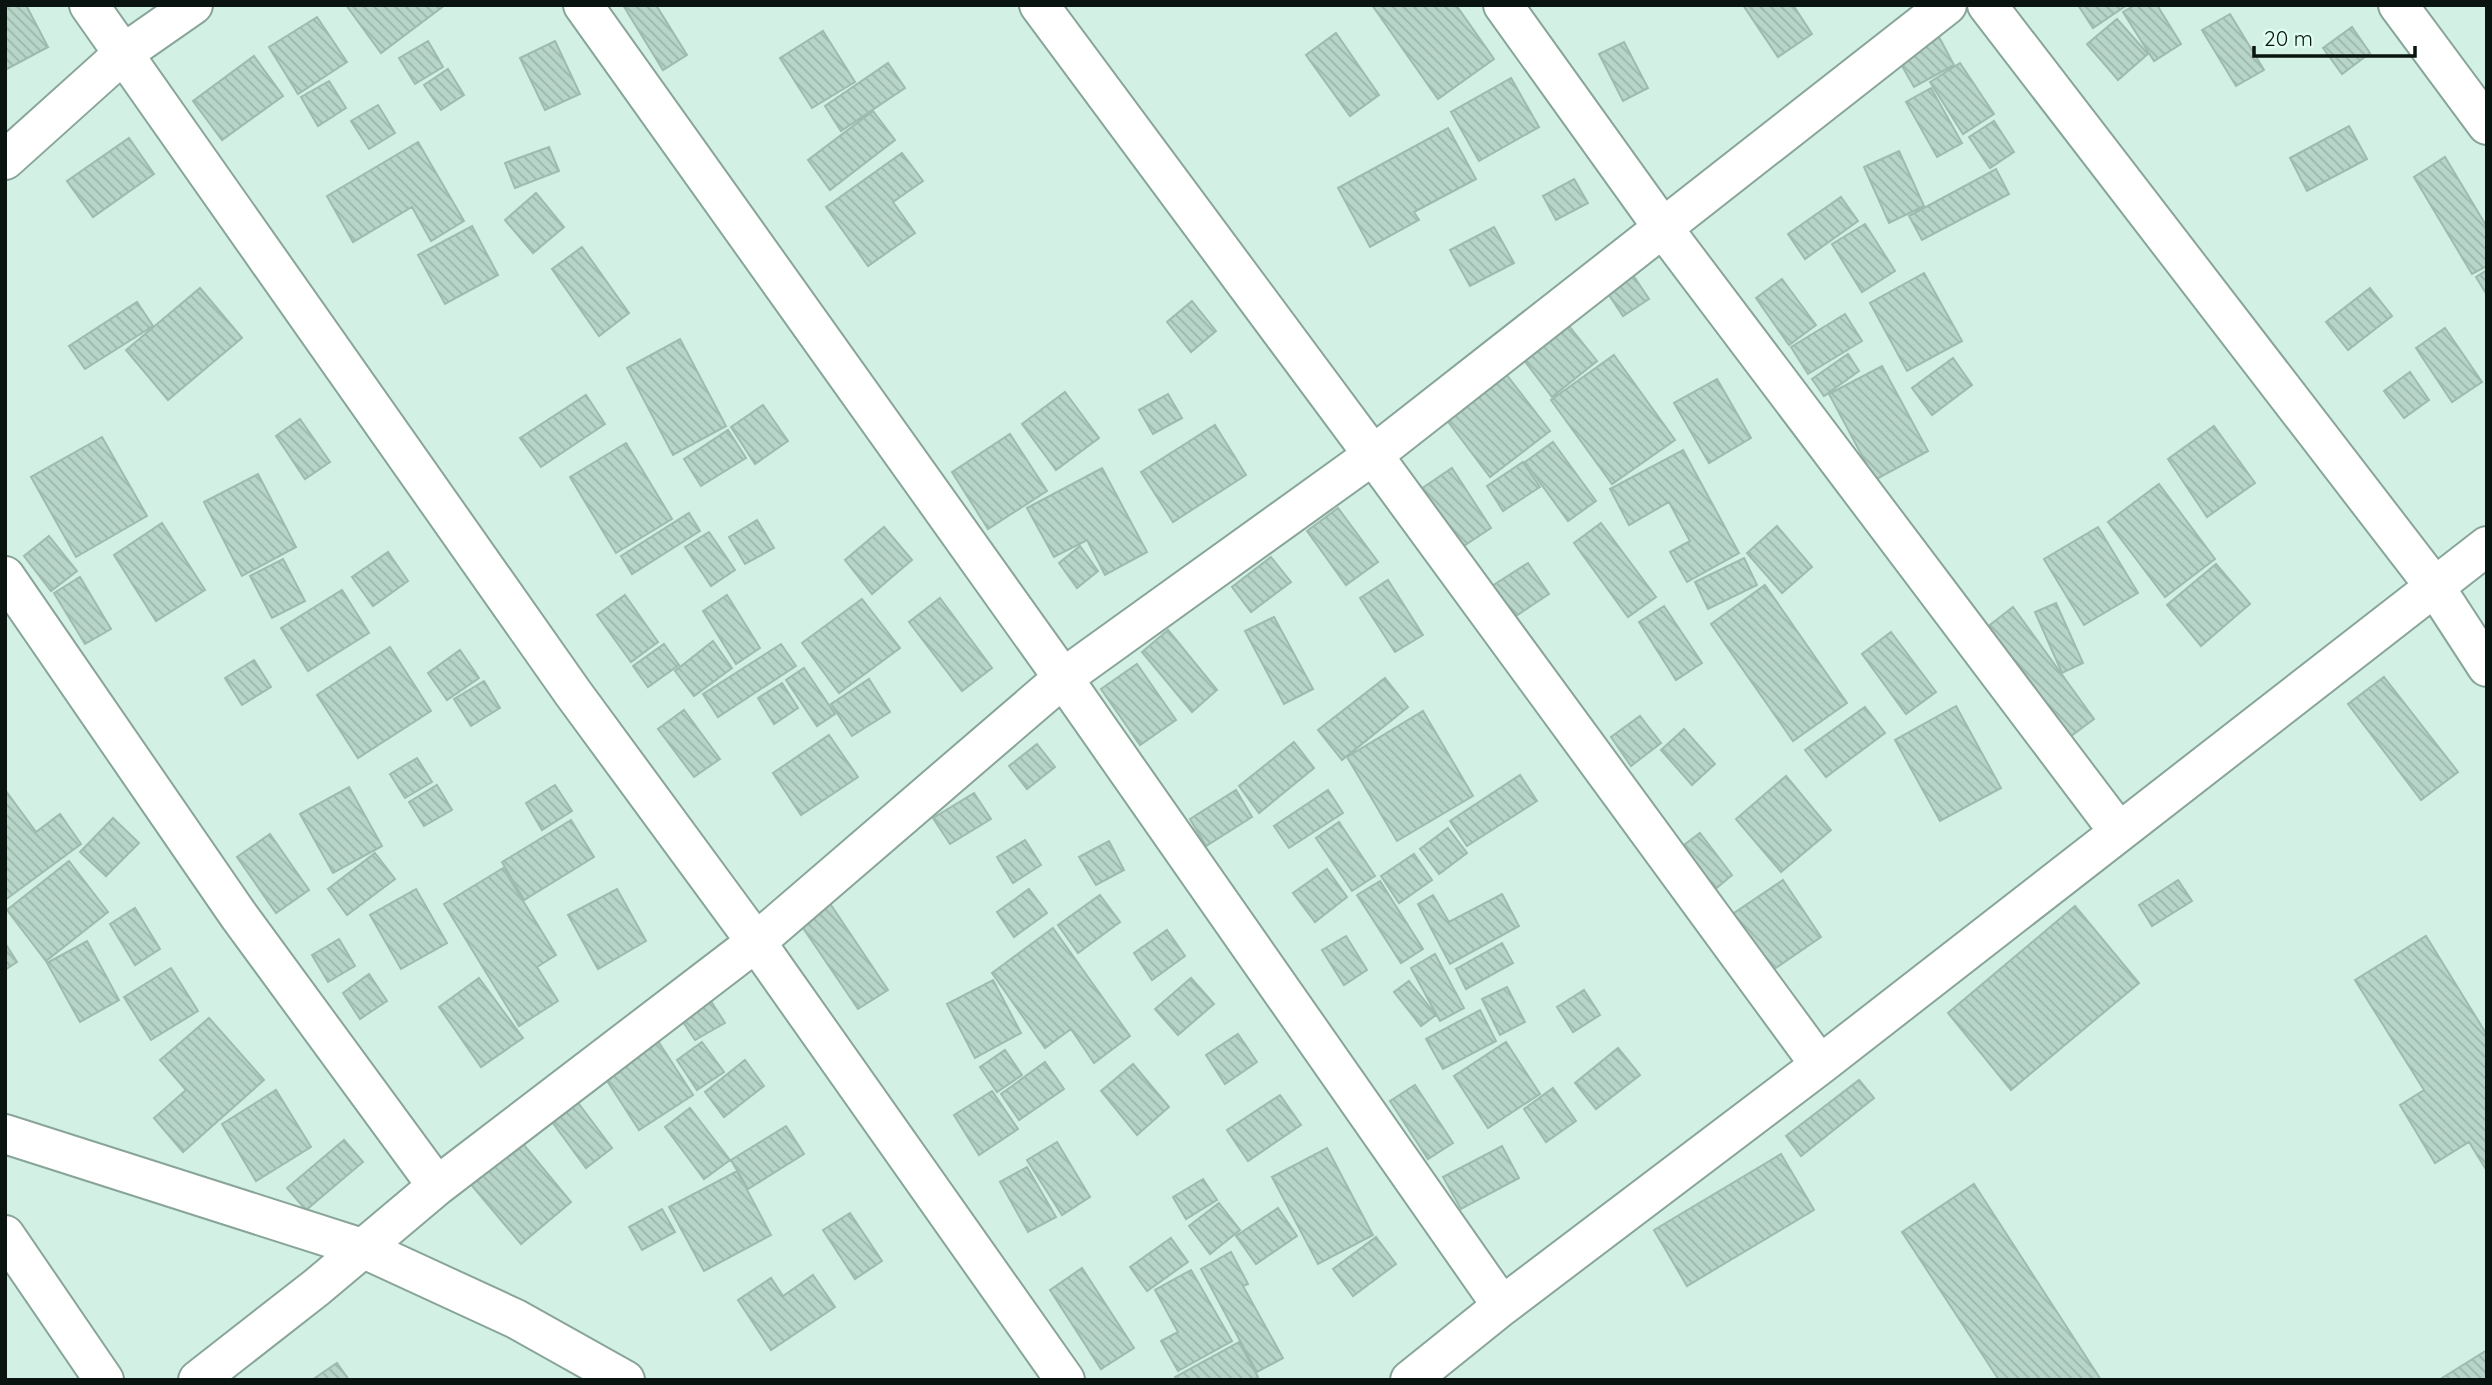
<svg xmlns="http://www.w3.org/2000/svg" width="2492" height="1385" viewBox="0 0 2492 1385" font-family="Quicksand,sans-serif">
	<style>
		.building { fill: url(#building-back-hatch); stroke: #9ebbaf; stroke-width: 2 }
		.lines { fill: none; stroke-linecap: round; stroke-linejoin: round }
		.minor-casing { stroke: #89a599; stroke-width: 42 }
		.secondary-casing { stroke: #89a599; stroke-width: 42 }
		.minor { stroke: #fff; stroke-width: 38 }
		.secondary { stroke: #fff; stroke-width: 38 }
	</style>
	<defs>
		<pattern id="building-back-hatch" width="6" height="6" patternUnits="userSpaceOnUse" patternTransform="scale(1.75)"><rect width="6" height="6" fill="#b7d5c8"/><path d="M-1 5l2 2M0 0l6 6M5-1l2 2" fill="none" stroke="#9cb6ab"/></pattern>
	</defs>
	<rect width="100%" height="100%" fill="#d2f0e3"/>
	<path class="building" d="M5,5H26L48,47L5,70Z
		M346,5H445L381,53Z
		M623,5H656L687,55L663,70Z
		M1372,5H1456L1494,59L1438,99Z
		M1743,5H1793L1812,34L1778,57Z
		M2078,5H2127L2093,28Z
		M2135,5H2157L2181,44L2154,61L2123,12Z
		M2230,14L2264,70L2236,86L2202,30Z
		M317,17L347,62L298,94L269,47Z
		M2117,19L2148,54L2118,80L2087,44Z
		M2352,27L2370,53L2342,74L2323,48Z
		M823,31L855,82L812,108L780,58Z
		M1336,33L1379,95L1350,116L1306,55Z
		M1939,37L1954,65L1914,87L1898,59Z
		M428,41L443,67L415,84L399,58Z
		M555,41L580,94L545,110L520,58Z
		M1624,42L1648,88L1623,101L1599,54Z
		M254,56L283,96L222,140L193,101Z
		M888,63L905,88L841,131L825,106Z
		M1960,63L1994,114L1963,134L1930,82Z
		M448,69L464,95L441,110L424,85Z
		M1511,78L1539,127L1479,161L1451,112Z
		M329,81L346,108L318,126L301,97Z
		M1931,88L1962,143L1937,157L1906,102Z
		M378,105L395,133L369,149L351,121Z
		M873,111L895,140L830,190L808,160Z
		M1994,121L2014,152L1990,168L1969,137Z
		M2349,126L2367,159L2307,191L2290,158Z
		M1448,128L1476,179L1414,212L1419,220L1370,247L1338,188Z
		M129,138L154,174L93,217L67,181Z
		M418,142L464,221L431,241L412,207L353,242L327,196Z
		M549,147L559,171L515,188L505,163Z
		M1899,151L1924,206L1889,223L1864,167Z
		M902,153L923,181L893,202L915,233L868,266L826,207Z
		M2445,157L2487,227V266L2472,274L2414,177Z
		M1996,169L2009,194L1922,240L1909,216Z
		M1574,179L1588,203L1556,220L1543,196Z
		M536,193L564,227L533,253L505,220Z
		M1841,197L1858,221L1805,259L1788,234Z
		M1865,224L1895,271L1862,292L1832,244Z
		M472,226L498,275L445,304L418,255Z
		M1494,227L1514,263L1470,286L1450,250Z
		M582,247L629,313L599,336L552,269Z
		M2487,270V295L2476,277Z
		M1631,272L1649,299L1623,316L1605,289Z
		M1924,273L1962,341L1907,371L1870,303Z
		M1782,279L1816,325L1789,345L1756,298Z
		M200,288L242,338L168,400L126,350Z
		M2370,288L2392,316L2348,350L2326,322Z
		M1192,301L1216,331L1191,352L1167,322Z
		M137,302L153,326L85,369L69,346Z
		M1845,314L1862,341L1808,374L1791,347Z
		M1569,326L1597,361L1552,397L1524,360Z
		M2445,328L2482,382L2452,402L2416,348Z
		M680,339L726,426L673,455L627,368Z
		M1848,354L1859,371L1824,396L1812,379Z
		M1614,355L1675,440L1612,484L1551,400Z
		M1953,358L1972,385L1932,415L1912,388Z
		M1882,366L1928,451L1875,480L1829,394Z
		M2410,372L2429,400L2404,418L2384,391Z
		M1506,374L1550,431L1490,477L1446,419Z
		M1717,379L1751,438L1709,463L1674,403Z
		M1065,392L1099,438L1056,470L1022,424Z
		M1168,394L1182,418L1153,434L1139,410Z
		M586,395L605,424L541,467L520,438Z
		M763,405L788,441L755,464L731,427Z
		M300,419L330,462L305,479L276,436Z
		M1215,425L1246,475L1173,522L1141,472Z
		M2214,426L2255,483L2207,517L2168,459Z
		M728,430L746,458L701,486L684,459Z
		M1010,434L1047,491L988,529L952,472Z
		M102,437L147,516L76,557L31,477Z
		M1553,442L1596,501L1568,521L1525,462Z
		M626,443L672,519L616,553L570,477Z
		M1683,450L1739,553L1687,582L1670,552L1690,541L1669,502L1629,525L1610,489Z
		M1523,462L1540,487L1503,511L1487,486Z
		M1102,468L1147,552L1105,575L1087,540L1054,557L1027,508Z
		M1452,468L1491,528L1456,551L1418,491Z
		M258,474L296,547L242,576L204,502Z
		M2159,484L2215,559L2165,597L2108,522Z
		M1338,508L1378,562L1346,585L1307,531Z
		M689,513L700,531L632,574L621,556Z
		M757,520L774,548L745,564L729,537Z
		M162,523L205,590L156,621L114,555Z
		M1601,523L1656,597L1628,617L1574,543Z
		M1777,526L1812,567L1782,593L1747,553Z
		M884,527L912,560L872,594L845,560Z
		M2098,527L2138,593L2084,625L2044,559Z
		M709,532L735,570L711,586L685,547Z
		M49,536L77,571L51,591L24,556Z
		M1080,546L1098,571L1077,588L1059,563Z
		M388,552L408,581L373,606L352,577Z
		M1271,557L1291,582L1251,612L1232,587Z
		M1744,558L1757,585L1708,609L1695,582Z
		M283,559L305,601L272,618L250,576Z
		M1528,563L1549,594L1513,618L1492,586Z
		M2216,564L2250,604L2201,646L2167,605Z
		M80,577L111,629L85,644L54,593Z
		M1388,580L1423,635L1395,652L1360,598Z
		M1765,585L1847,703L1793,741L1711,624Z
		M342,590L369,633L308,671L281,628Z
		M625,595L658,642L631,662L597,615Z
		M727,595L760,648L736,664L703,611Z
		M940,598L992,668L962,691L909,622Z
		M862,599L900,648L839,693L802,643Z
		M2056,603L2083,663L2062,673L2035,612Z
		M1664,606L1702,663L1676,680L1639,622Z
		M2013,607L2094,719L2067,739L1986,628Z
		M1274,617L1313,689L1284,704L1245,631Z
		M1168,630L1217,690L1192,712L1142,652Z
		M1891,632L1936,692L1906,714L1862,654Z
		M713,641L732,668L694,696L675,671Z
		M664,644L679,665L648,687L633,666Z
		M781,644L796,666L718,717L703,694Z
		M390,647L431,711L358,758L317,695Z
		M460,650L479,678L447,700L428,673Z
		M254,660L271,687L242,705L225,678Z
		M1137,664L1176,720L1140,745L1101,689Z
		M804,668L835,714L817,726L786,680Z
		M2384,677L2458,772L2421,800L2348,704Z
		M1385,678L1408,707L1342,760L1318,730Z
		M869,679L890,712L852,736L831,704Z
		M484,681L500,708L471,726L454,699Z
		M782,683L798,708L774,724L758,698Z
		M1956,706L2001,788L1940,821L1895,740Z
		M1865,707L1885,733L1826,777L1805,750Z
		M684,710L720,759L694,777L658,729Z
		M1423,711L1473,796L1397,841L1347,757Z
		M1640,716L1661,743L1631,766L1611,737Z
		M1684,729L1715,764L1692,785L1661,750Z
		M829,735L858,777L801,815L773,773Z
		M1294,742L1314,768L1259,813L1239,786Z
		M1037,744L1055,767L1027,789L1009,766Z
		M417,758L432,782L405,798L390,774Z
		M1520,775L1537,801L1467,846L1450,821Z
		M1786,776L1831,830L1781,872L1736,819Z
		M437,785L452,810L424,826L409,802Z
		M555,785L572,811L542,830L526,803Z
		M349,787L382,846L333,873L300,814Z
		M1236,790L1252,817L1206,846L1190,819Z
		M1328,790L1343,813L1289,848L1274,826Z
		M6,791L36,832L60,814L81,844L5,900Z
		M974,793L991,819L950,844L933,818Z
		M113,818L139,843L106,876L80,852Z
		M571,820L594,857L524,900L502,862Z
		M1339,822L1375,876L1352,891L1316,838Z
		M1448,828L1467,853L1439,874L1420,849Z
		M1700,833L1732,875L1713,891L1680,848Z
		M270,834L309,890L276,913L237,857Z
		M1025,840L1041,865L1013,883L997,857Z
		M1109,841L1124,870L1096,885L1079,857Z
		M375,853L395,879L347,915L328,889Z
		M1414,854L1432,880L1399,903L1381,876Z
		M69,861L108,912L46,961L7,910Z
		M503,868L556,955L537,967L558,1001L519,1026L444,904Z
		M1327,869L1347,897L1315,922L1293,893Z
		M1783,880L1821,937L1767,974L1728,917Z
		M2178,880L2192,901L2152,926L2139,905Z
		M1380,881L1423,949L1401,963L1357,895Z
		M416,889L447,943L401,969L370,915Z
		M617,889L646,941L598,969L568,915Z
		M1029,889L1047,913L1014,937L997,912Z
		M1502,894L1519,926L1450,964L1418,904L1433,895L1449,922Z
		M1100,895L1120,922L1078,953L1058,925Z
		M829,902L888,990L858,1009L799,922Z
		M2075,906L2139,983L2011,1090L1948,1013Z
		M135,908L160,949L135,965L110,924Z
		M1053,928L1130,1036L1094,1063L1071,1029L1045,1048L992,973Z
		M1167,930L1185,956L1152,980L1134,953Z
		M1346,936L1367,970L1344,985L1322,950Z
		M2426,936L2487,1035V1171L2469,1142L2435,1163L2400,1105L2424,1090L2355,980Z
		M339,939L355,966L328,982L312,955Z
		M87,941L119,1000L80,1022L47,963Z
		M5,943L17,962L5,970Z
		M1502,943L1513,963L1466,989L1456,969Z
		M1435,954L1464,1008L1440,1021L1411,968Z
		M171,968L198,1011L151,1040L124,997Z
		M369,974L387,1001L360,1019L343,993Z
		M479,978L523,1038L481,1067L439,1007Z
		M1191,978L1214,1004L1178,1035L1155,1009Z
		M993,980L1021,1033L975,1058L947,1004Z
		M1409,981L1436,1015L1421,1026L1394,992Z
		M1507,987L1525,1022L1500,1035L1482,999Z
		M1584,990L1600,1015L1573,1032L1557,1007Z
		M707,995L725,1023L695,1040L677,1013Z
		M1480,1010L1496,1041L1443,1069L1426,1039Z
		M209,1018L264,1080L183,1152L154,1118L186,1090L160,1060Z
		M1238,1034L1257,1062L1225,1084L1206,1055Z
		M658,1041L693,1095L639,1130L604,1076Z
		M702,1042L724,1072L697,1090L677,1060Z
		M1506,1042L1540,1094L1488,1128L1454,1076Z
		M1618,1048L1640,1075L1596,1109L1575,1083Z
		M1005,1050L1022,1075L997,1092L980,1067Z
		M745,1060L764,1086L724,1117L705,1092Z
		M1045,1062L1064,1089L1019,1120L1001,1094Z
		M1133,1064L1169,1107L1137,1135L1101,1091Z
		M1859,1080L1874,1098L1801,1156L1786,1136Z
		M1415,1085L1453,1143L1428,1159L1390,1101Z
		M1553,1088L1576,1121L1546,1142L1524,1109Z
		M276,1090L311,1147L256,1181L222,1124Z
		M992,1091L1018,1129L979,1155L954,1115Z
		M1280,1095L1301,1125L1248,1161L1227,1130Z
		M573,1096L612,1148L586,1168L547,1115Z
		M690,1108L730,1160L704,1179L665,1127Z
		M786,1126L804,1154L748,1189L731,1160Z
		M519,1139L571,1202L521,1244L468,1181Z
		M344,1140L363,1162L306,1210L287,1188Z
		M1057,1142L1090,1197L1062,1215L1027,1160Z
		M1502,1146L1519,1178L1461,1209L1443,1177Z
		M1327,1148L1373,1235L1318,1264L1272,1177Z
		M1781,1154L1814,1210L1687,1286L1654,1230Z
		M1027,1167L1056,1217L1028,1232L1000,1182Z
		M737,1171L771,1235L704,1271L669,1207Z
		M1203,1179L1217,1200L1186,1219L1173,1197Z
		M1974,1184L2101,1380H1999L1902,1232Z
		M1219,1203L1240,1230L1210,1254L1189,1226Z
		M1278,1208L1297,1236L1256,1264L1236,1236Z
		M662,1209L675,1232L642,1250L629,1227Z
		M850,1213L882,1261L855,1279L823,1230Z
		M1376,1237L1396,1264L1353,1296L1333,1269Z
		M1171,1238L1188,1262L1147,1291L1130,1267Z
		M1231,1252L1248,1284L1243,1286L1283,1358L1257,1372L1201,1269Z
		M1082,1268L1134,1348L1101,1369L1050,1290Z
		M1191,1270L1232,1341L1178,1371L1161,1341L1178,1332L1155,1290Z
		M813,1275L835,1307L771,1350L738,1300L771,1278L783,1296Z
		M1239,1342L1258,1377L1253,1380H1177L1175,1377Z
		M2487,1350V1380H2439Z
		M337,1363L349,1380H312Z"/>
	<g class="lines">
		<g class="minor-casing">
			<path id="minor" d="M89,5L573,693L756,942L1065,1380
				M583,5L1063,678L1502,1306
				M1039,5L1373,455L1820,1065
				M1503,5L1663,228L2119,832
				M1987,5L2435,587L2487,667
				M2398,5L2487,125
				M5,576L239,916L437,1186
				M5,1134L362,1248L516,1319L625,1380
				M5,1235L104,1380
				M198,1380L317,1287L437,1186L756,942L1063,678L1373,455L1947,5
				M1410,1380L1502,1306L1820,1065L2487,546"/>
		</g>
		<g class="secondary-casing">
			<path id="secondary" d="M5,160L124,53L193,5"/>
		</g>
		<use href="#minor" class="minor"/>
		<use href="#secondary" class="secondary"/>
	</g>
	<rect width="2492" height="1385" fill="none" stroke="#09130f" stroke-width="14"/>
	<path d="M2254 46v10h161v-10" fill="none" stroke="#09130f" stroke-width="3.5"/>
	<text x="2264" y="46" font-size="21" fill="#09130f" stroke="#dffdf0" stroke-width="5" paint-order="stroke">20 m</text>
</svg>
